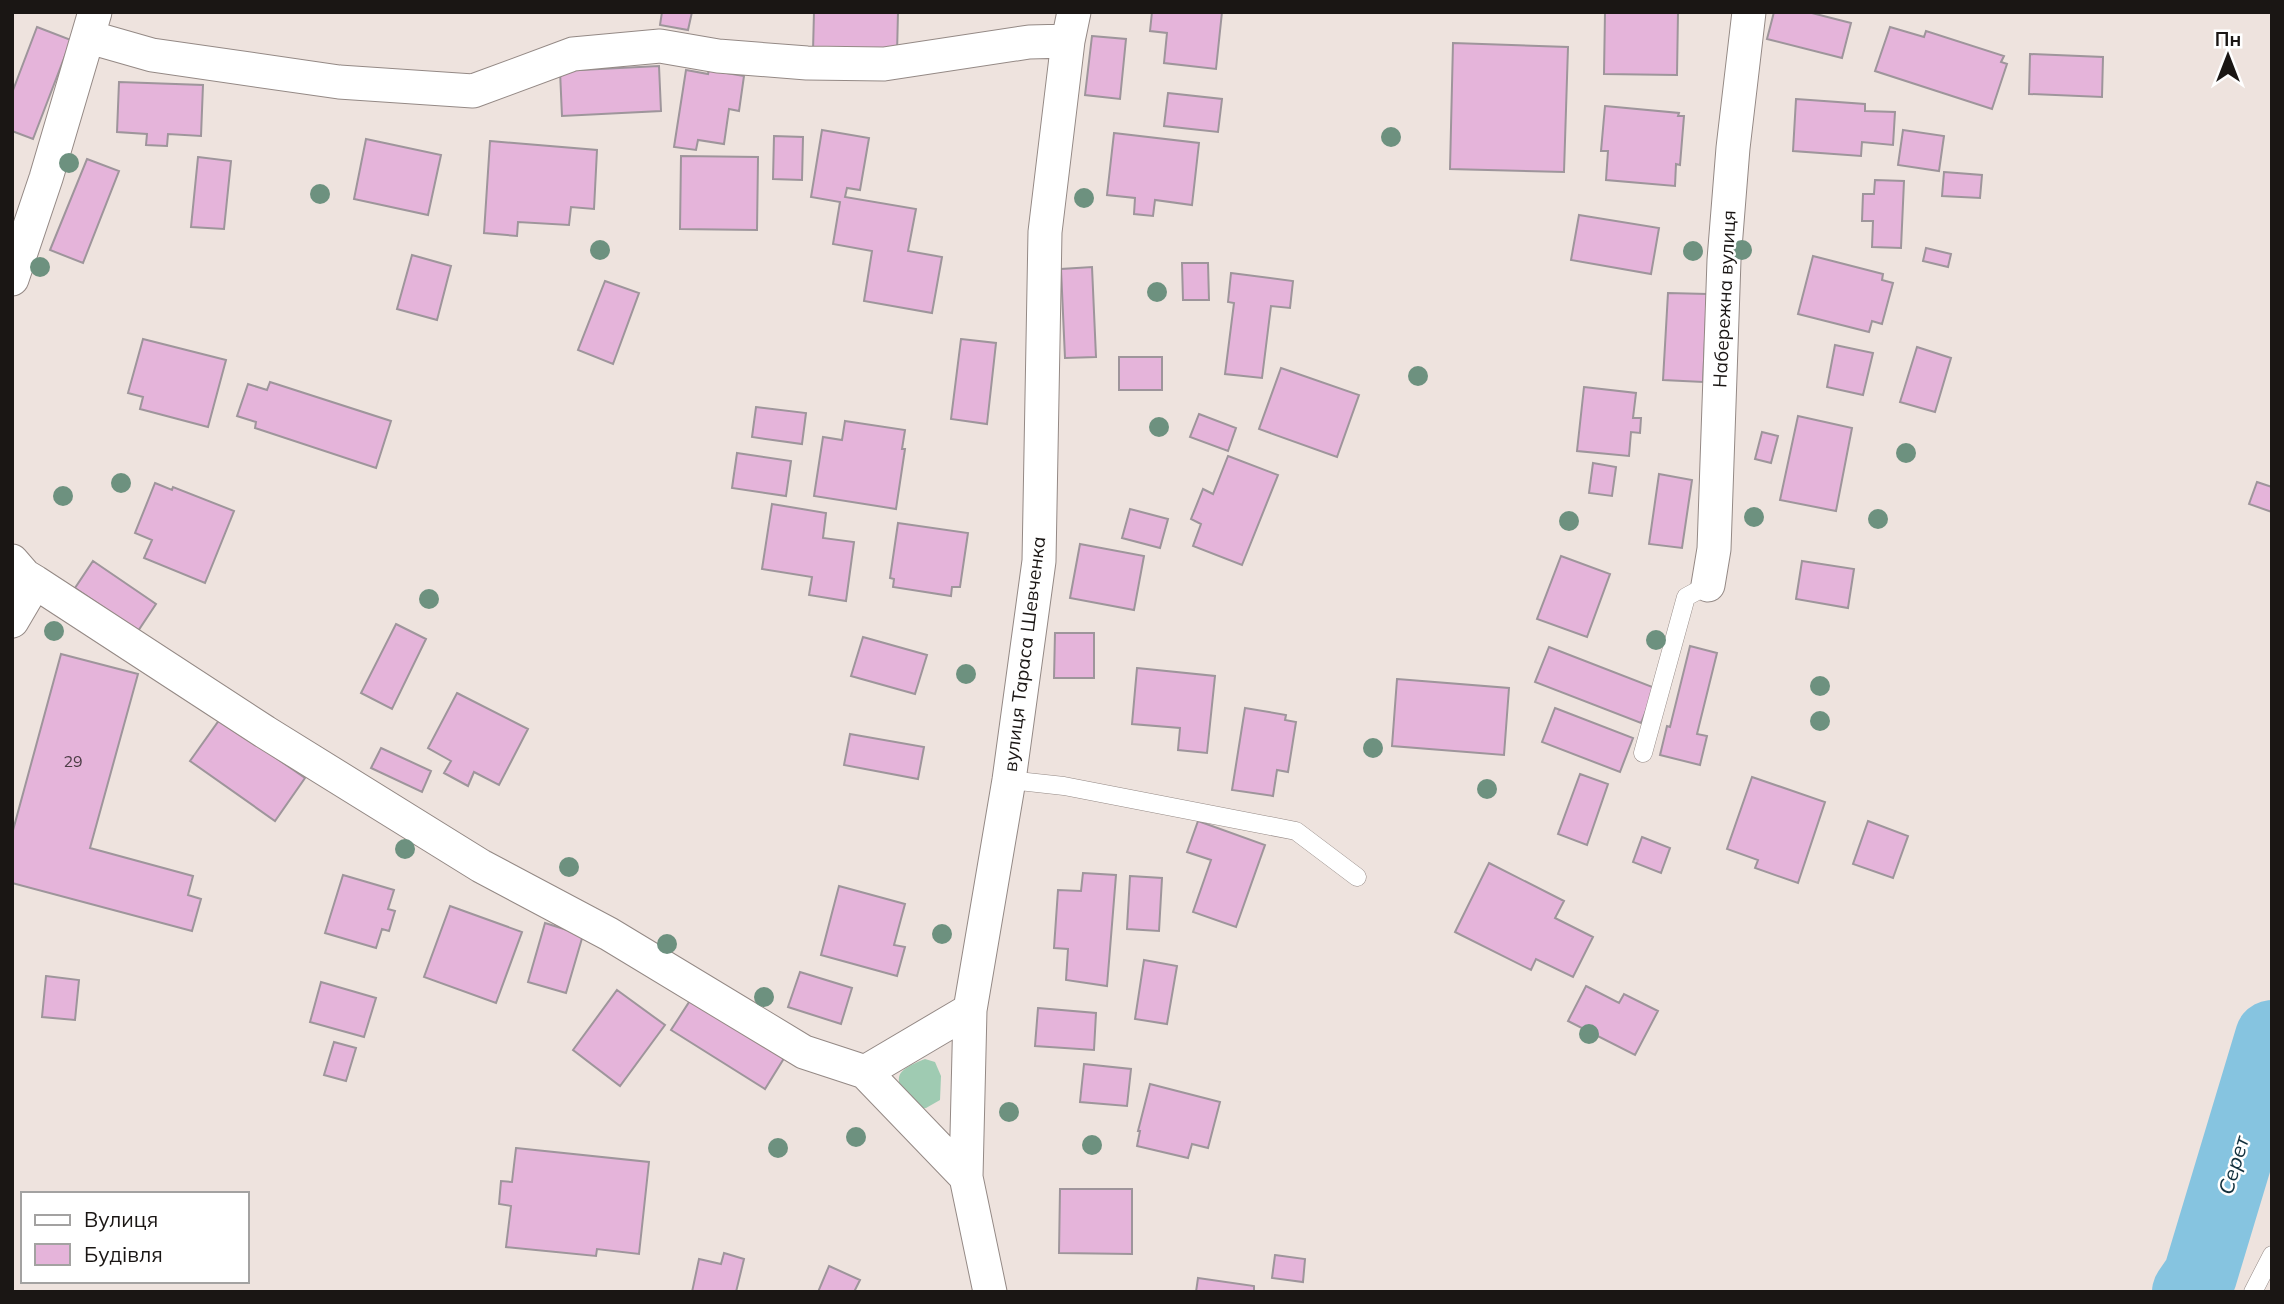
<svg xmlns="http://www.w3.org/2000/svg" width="2284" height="1304" viewBox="0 0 2284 1304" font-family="Mulish,sans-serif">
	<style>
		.green { fill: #9fcbb2 }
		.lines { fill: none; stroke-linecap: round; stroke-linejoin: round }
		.river { stroke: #86c4e0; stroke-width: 74 }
		.building { fill: #e5b4da; stroke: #9e959b; stroke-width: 2 }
		.lane-casing { stroke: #948985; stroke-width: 19 }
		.street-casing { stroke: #948985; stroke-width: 35 }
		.lane { stroke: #fff; stroke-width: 18 }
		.street { stroke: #fff; stroke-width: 33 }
		.tree { fill: #6d917f }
		.labels { text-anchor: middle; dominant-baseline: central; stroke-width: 5; stroke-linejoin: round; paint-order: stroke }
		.number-label { font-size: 16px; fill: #4d3e46 }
		.street-label { font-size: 19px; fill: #1a1614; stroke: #fff }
		.water-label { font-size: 21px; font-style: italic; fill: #12303d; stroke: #fff }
	</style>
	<rect width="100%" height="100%" fill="#eee3de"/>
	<path class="green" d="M925,1059L935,1062L941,1076L940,1100L926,1108L912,1110C896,1079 889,1073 925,1059Z"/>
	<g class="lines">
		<path class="river" d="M2189,1292L2200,1276L2272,1037"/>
	</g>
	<path class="building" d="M662,12H692L688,30L660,25Z
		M814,12H898L897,54L813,51Z
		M1152,12H1222L1216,69L1164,63L1167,33L1150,31Z
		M1605,12H1678L1677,75L1604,74Z
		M1774,12H1808L1851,23L1842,58L1767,39Z
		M37,27L71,40L33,139L12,131V93Z
		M1890,27L1924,37L1926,31L2004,56L2001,62L2007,64L1992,109L1875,71Z
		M1092,36L1126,39L1120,99L1085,95Z
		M1453,43L1568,47L1564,172L1450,169Z
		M2030,54L2103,57L2102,97L2029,94Z
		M659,66L661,111L562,116L560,71Z
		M686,70L708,74L709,70L744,76L739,111L729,109L724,144L698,140L696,150L674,147Z
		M119,82L203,85L201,136L168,134L167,146L146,145L147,134L117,132Z
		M1168,93L1222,99L1218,132L1164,126Z
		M1796,99L1865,104V111L1895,112L1893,145L1862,142L1861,156L1793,151Z
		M1605,106L1679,113L1678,116H1684L1680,165L1676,164L1675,186L1606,180L1608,151H1601Z
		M822,130L869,138L860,190L847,188L845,197L916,209L908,251L942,257L932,313L864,301L872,251L833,244L840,202L811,197Z
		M1903,130L1944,136L1939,171L1898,165Z
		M1114,133L1199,143L1192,205L1155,200L1153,216L1134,214L1135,198L1107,195Z
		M774,136L803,137L802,180L773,179Z
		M366,139L441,155L428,215L354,199Z
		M490,141L597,150L594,209L571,207L569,225L518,222L517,236L484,233Z
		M681,156L758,157L757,230L680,229Z
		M198,157L231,161L224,229L191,227Z
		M87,159L119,171L83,263L50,250Z
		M1944,172L1982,175L1980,198L1942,196Z
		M1875,180L1904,181L1901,248L1872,247L1873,221H1862L1863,194H1874Z
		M1579,215L1659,228L1651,274L1571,260Z
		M1926,248L1951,254L1948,267L1923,261Z
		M412,255L451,266L437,320L397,309Z
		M1813,256L1883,274L1882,280L1893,283L1882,324L1872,321L1869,332L1798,314Z
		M1182,263H1208L1209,300H1183Z
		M1092,267L1096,357L1065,358L1061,269Z
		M1231,273L1293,281L1290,308L1271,306L1262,378L1225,374L1234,303L1228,302Z
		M605,281L639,293L613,364L578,350Z
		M1668,293L1707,294L1703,382L1663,380Z
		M143,339L226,360L208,427L140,409L143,397L128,393Z
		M961,339L996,343L987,424L951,419Z
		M1835,345L1873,353L1863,395L1827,387Z
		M1917,347L1951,358L1935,412L1900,402Z
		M1119,357H1162V390H1119Z
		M1281,368L1359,395L1337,457L1259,429Z
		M270,382L391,421L376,468L255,428L256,422L237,416L248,384L267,390Z
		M1584,387L1636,393L1633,418H1641L1640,433L1631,432L1629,456L1577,451Z
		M756,407L806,413L802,444L752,437Z
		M1199,414L1236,428L1228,451L1190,437Z
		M1798,416L1852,428L1836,511L1780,500Z
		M845,421L905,430L902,449H905L896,509L814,496L823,437L842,440Z
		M1762,432L1778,436L1771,463L1755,459Z
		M737,453L791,461L786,496L732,488Z
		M1228,456L1278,475L1242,565L1193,546L1201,524L1191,519L1203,489L1213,494Z
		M1593,463L1616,467L1612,496L1589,493Z
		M1659,474L1692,480L1682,548L1649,544Z
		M2257,482L2272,487V512L2249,504Z
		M155,483L172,490L173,487L234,511L205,583L144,558L152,540L135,533Z
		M772,504L826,513L823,538L854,542L846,601L809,595L812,577L762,569Z
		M1130,509L1168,519L1160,548L1122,538Z
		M898,523L968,533L960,587H952L951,596L893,587L894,579L890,578Z
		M1080,544L1144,556L1134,610L1070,598Z
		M1561,556L1610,574L1587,637L1537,619Z
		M93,561L156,604L138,631L75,588Z
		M1802,561L1854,569L1848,608L1796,599Z
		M396,624L426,639L392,709L361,693Z
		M1055,633H1094V678H1054Z
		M863,637L927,655L915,694L851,676Z
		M1690,646L1717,653L1697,734L1707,736L1700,765L1660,755L1667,726L1670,727Z
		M1549,647L1655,688L1641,723L1535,682Z
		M61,654L138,674L90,848L193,876L188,895L201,899L192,931L12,883V834Z
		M1137,668L1215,676L1207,753L1178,750L1180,728L1132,724Z
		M1397,679L1509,688L1504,755L1392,746Z
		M457,693L528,729L499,785L474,772L468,786L444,773L451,761L428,748Z
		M1245,708L1286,715L1285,720L1296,722L1288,772L1277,770L1273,796L1232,790Z
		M1555,708L1633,738L1620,772L1542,742Z
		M220,719L305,778L275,821L190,761Z
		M850,734L924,747L918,779L844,765Z
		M381,748L431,771L422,792L371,768Z
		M1580,774L1608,784L1587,845L1558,834Z
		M1752,777L1825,802L1798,883L1755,868L1758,860L1727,849Z
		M1198,821L1265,845L1236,927L1193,912L1211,860L1187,852Z
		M1868,821L1908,836L1893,878L1853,864Z
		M1642,837L1670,848L1661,873L1633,862Z
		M1489,863L1564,901L1555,918L1593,937L1573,977L1536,959L1531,970L1455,932Z
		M1083,873L1116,875L1107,986L1066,980L1068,949L1054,948L1058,890L1081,891Z
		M343,875L394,890L388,909L395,911L389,931L382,929L376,948L325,933Z
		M1130,876L1162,878L1159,931L1127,929Z
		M839,886L905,904L894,945L905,947L897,976L821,955Z
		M450,906L522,932L496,1003L424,977Z
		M545,923L583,935L566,993L528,982Z
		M1144,960L1177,966L1167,1024L1135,1019Z
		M800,972L852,988L841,1024L788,1007Z
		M46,976L79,980L75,1020L42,1017Z
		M321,982L376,998L364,1037L310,1022Z
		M1586,986L1619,1003L1624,994L1658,1011L1635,1055L1568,1021Z
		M617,990L665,1025L620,1086L573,1050Z
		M693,996L786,1055L765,1089L671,1030Z
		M1038,1008L1096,1013L1094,1050L1035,1046Z
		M334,1042L356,1048L346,1081L324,1075Z
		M1084,1064L1131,1069L1127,1106L1080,1102Z
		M1150,1084L1220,1102L1208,1148L1192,1144L1188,1158L1137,1146L1140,1131H1138Z
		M516,1148L649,1162L639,1254L597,1249L596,1256L506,1247L511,1206L499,1204L501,1181L512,1182Z
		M1060,1189H1132V1254L1059,1253Z
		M724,1253L744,1259L736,1292H692L699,1259L721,1264Z
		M1275,1255L1305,1259L1303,1282L1272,1278Z
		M829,1266L860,1280L854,1292H818Z
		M1198,1278L1254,1286V1292H1196Z"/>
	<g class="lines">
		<g class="lane-casing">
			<path id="lane" d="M1643,753L1686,597L1708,585
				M1009,780L1064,786L1296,831L1357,877
				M2253,1292L2272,1255"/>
		</g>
		<g class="street-casing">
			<path id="street" d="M89,37L152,55L339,82L473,91L573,54L660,46L718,56L807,63L884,64L1029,42L1068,41
				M12,279L46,178L95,12
				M12,561L25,576L35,582L265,732L481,866L609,934L804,1052L865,1072L966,1177
				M1708,585L1714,549L1724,260L1733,148L1749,12
				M12,621L35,582
				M865,1072L970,1010
				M990,1292L966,1177L970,1010L1009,780L1039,561L1045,232L1068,41L1074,12"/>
		</g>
		<use href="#lane" class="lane"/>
		<use href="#street" class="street"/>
	</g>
	<g class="tree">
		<circle cx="1391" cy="137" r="10"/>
		<circle cx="69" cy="163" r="10"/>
		<circle cx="320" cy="194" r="10"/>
		<circle cx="1084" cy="198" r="10"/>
		<circle cx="600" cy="250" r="10"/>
		<circle cx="1742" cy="250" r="10"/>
		<circle cx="1693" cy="251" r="10"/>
		<circle cx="40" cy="267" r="10"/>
		<circle cx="1157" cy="292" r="10"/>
		<circle cx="1418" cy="376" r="10"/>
		<circle cx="1159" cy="427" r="10"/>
		<circle cx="1906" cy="453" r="10"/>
		<circle cx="121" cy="483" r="10"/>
		<circle cx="63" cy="496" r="10"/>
		<circle cx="1754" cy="517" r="10"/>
		<circle cx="1878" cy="519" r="10"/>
		<circle cx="1569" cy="521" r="10"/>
		<circle cx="429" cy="599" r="10"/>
		<circle cx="54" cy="631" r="10"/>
		<circle cx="1656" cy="640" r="10"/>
		<circle cx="966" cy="674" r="10"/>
		<circle cx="1820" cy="686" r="10"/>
		<circle cx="1820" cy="721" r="10"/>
		<circle cx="1373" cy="748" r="10"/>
		<circle cx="1487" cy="789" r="10"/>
		<circle cx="405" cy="849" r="10"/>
		<circle cx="569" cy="867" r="10"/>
		<circle cx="942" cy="934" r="10"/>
		<circle cx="667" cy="944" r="10"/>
		<circle cx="764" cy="997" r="10"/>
		<circle cx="1589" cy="1034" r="10"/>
		<circle cx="1009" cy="1112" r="10"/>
		<circle cx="856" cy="1137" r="10"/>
		<circle cx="1092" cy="1145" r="10"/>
		<circle cx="778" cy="1148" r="10"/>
	</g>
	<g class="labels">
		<g class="number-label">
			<text x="73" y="761">29</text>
		</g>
		<g class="street-label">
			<text transform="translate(1724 299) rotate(-87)">Набережна вулиця</text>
			<text transform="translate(1024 654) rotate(-83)">вулиця Тараса Шевченка</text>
		</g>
		<g class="water-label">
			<text transform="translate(2233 1165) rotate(-73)">Серет</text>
		</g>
	</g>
	<rect width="2284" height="1304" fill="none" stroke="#1a1614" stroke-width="28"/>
	<rect x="21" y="1192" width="228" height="91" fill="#ffffff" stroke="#a3a2a1" stroke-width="2"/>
	<rect x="35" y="1215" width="35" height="10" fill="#ffffff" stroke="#a3a2a1" stroke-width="2"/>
	<text x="84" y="1227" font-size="21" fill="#1a1614">Вулиця</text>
	<rect x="35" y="1244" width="35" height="21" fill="#e5b4da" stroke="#a3a2a1" stroke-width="2"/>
	<text x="84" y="1262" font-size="21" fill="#1a1614">Будівля</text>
	<g transform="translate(2228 56)" stroke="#ffffff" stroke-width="5" paint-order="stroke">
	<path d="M0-5L12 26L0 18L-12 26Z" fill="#1a1614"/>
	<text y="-10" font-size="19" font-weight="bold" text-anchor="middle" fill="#1a1614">Пн</text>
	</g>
</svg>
